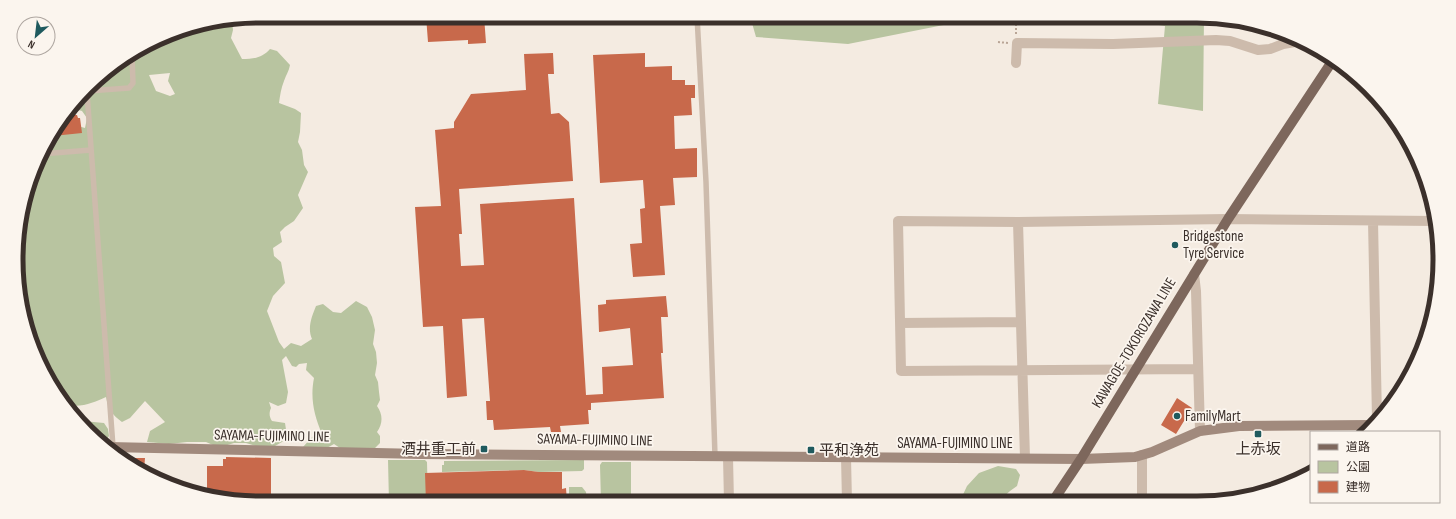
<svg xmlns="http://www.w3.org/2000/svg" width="1456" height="519" viewBox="0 0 1456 519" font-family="'Sofia Sans Condensed','Noto Sans JP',sans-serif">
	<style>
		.green { fill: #b8c4a0; fill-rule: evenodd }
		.building { fill: #c8694b }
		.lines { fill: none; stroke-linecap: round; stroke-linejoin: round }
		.path { stroke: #b9a596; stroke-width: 2; stroke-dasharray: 2 2; stroke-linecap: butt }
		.lane { stroke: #cdbbac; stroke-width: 5.5 }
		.street { stroke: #cdbbac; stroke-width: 10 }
		.secondary { stroke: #a18a7d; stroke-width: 10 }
		.primary { stroke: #7d675c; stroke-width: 10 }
		.poi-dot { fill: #1f5a5e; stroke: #fbf5ee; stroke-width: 1.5 }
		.labels { text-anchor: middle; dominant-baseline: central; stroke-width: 3.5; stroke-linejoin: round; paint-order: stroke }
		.poi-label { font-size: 15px; fill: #3b302b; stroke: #fbf5ee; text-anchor: start }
		.street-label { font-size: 15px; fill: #3b302b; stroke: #fbf5ee }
		.rim { fill: none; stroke: #3b302b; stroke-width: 5 }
	</style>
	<rect width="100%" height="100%" fill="#f4ebe1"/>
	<path class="green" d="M750,16H989L848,44L756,37Z
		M1104,16L1204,17L1203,111L1158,104L1165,26Z
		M232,21L233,30L231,38L242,59C254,59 262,58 270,49L277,51L290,65C289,71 286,75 284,81C281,88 280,96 279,103L295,109L301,113L300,132L298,142L302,150L304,165L308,172L298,195L303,208L294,221L285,227L280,232L282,242L273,248L274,256L281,262L285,283L273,296L267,311L279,342L284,349L291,343L301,346L312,339C307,328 312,316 316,306L323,304L333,312L341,313L356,301L367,307L372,317L375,330L373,344L376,352L377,363L375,375L378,382L379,392L380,400L377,406C383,415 383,423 377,432L380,436V443L375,448L343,450L334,444L325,449L302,448L315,434H322C314,415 310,398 314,378L306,370L307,363L299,364L296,367L292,366L286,356L282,360L288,392L286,403L278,406L269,402L271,408C269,413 269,416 272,421L285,423L287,436L282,442L275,446L259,447L246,443H234L224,446L213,445L206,442H187L169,444L147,442L150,431L165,422L145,401L130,418L122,422C112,415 108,408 106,397C95,402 79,409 66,404C63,402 60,398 57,395L24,322L18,228L41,152L61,126L71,124L85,128L87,118L82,111L74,109L99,77L167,34ZM170,73L168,81L175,94L170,96L156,91L149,75Z
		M83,421L104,423L108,429L109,436L106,441H103Z
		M388,460H425L427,462L428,503H389Z
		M584,460V469L582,471L539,472L524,470L442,472V465H444V461Z
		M602,462H631V502H601L600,465Z
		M998,466L1016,469L1020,475L1017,486L1010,491L999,501H960L967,486L979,473Z
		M569,487H582L586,492L587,502H569Z"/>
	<path class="building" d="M426,16H484L486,43L468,44V40L428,42Z
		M553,53L554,74H548L551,114L559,113L569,122L573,181L459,189L462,234H459L461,266L484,265L480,204L574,198L586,395L603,394L602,367L633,365L630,328L599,332L598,305L606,304V300L666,296L668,317H661L663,353H661L664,398L591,403V410H588L589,424L560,426L561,432H551L550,427L494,430L493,420H487L486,401H490L484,318L462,319L467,396L447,398L443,326L423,327L415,207L441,206L435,130L454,128V122L471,94L526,90L524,54Z
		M645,53V67L672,66V80H685V85H695V98H691L692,115L674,116L675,149L697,148V177L673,178L675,205L660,206L665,275L633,277L630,244L642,243L640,209L645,208L643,180L600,183L593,55Z
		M69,115H77L78,118H80L82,133L53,136Z
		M1177,398L1192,408L1176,434L1161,425Z
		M226,457L271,458V495H242V501L207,496V466H223V459H226Z
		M120,458H145L144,471L124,462Z
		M524,470L539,472H562V489L566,488L567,502L426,503L425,473Z"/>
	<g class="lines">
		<path class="path" d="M1016,16V34
			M998,42L1008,43"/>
		<path class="lane" d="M697,16L706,182L715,456
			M88,91L129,88L133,83L132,56
			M87,93L113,447
			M41,154L91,150"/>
		<path class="street" d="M1016,63L1017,43L1113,44L1216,40L1230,41L1258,50L1270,49L1283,44L1295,42
			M1373,221L1377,419
			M1018,222L1025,458
			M1194,274L1196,291L1200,431
			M900,323L1020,322
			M1197,369L901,371L898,221L1018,222L1228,219L1436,221
			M1142,455V501
			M728,457L729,502
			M846,457L847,502"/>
		<path class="secondary" d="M109,447L421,454L1081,459L1135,457L1152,452L1200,431L1239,426L1371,425"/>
		<path class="primary" d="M1053,501L1081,459L1228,219L1333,60"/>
	</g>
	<g class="poi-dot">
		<circle cx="1175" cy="245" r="4"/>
		<circle cx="1177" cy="416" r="4"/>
		<rect x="1254" y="430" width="8" height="8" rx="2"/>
		<rect x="480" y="445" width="8" height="8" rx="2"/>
		<rect x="807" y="446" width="8" height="8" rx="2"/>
	</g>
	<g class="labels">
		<g class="poi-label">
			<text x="1183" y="236">Bridgestone<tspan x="1183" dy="17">Tyre Service</tspan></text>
			<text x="1185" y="416">FamilyMart</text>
			<text x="476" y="449" text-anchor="end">酒井重工前</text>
			<text x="1258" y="449" text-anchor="middle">上赤坂</text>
			<text x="819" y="450">平和浄苑</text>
		</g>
		<g class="street-label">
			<text transform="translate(1134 343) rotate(-59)">KAWAGOE-TOKOROZAWA LINE</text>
			<text transform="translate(272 436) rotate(1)">SAYAMA-FUJIMINO LINE</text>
			<text transform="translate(595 440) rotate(1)">SAYAMA-FUJIMINO LINE</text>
			<text x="955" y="443">SAYAMA-FUJIMINO LINE</text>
		</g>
	</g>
	<path d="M0 0H1456V519H0ZM259 23H1197A236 236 0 0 1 1433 259V260A236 236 0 0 1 1197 496H259A236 236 0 0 1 23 260V259A236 236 0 0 1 259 23Z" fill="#fbf5ee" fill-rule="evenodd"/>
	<path class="rim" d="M259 23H1197A236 236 0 0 1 1433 259V260A236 236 0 0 1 1197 496H259A236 236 0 0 1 23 260V259A236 236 0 0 1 259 23Z"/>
	<rect x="1310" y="431" width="130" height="72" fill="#fbf5ee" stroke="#aea6a0"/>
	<rect x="1318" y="444" width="20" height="6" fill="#7d675c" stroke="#aea6a0"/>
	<text x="1346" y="451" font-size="12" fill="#3b302b">道路</text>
	<rect x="1318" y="461" width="20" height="12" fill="#b8c4a0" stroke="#aea6a0"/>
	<text x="1346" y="471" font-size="12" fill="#3b302b">公園</text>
	<rect x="1318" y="481" width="20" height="12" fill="#c8694b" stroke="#aea6a0"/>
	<text x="1346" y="491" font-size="12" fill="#3b302b">建物</text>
	<g transform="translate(36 36) rotate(208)"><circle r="19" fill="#fbf5ee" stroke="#aea6a0"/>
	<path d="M0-3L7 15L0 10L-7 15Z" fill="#1f5a5e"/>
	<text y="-6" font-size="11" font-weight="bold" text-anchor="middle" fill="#3b302b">N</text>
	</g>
</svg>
